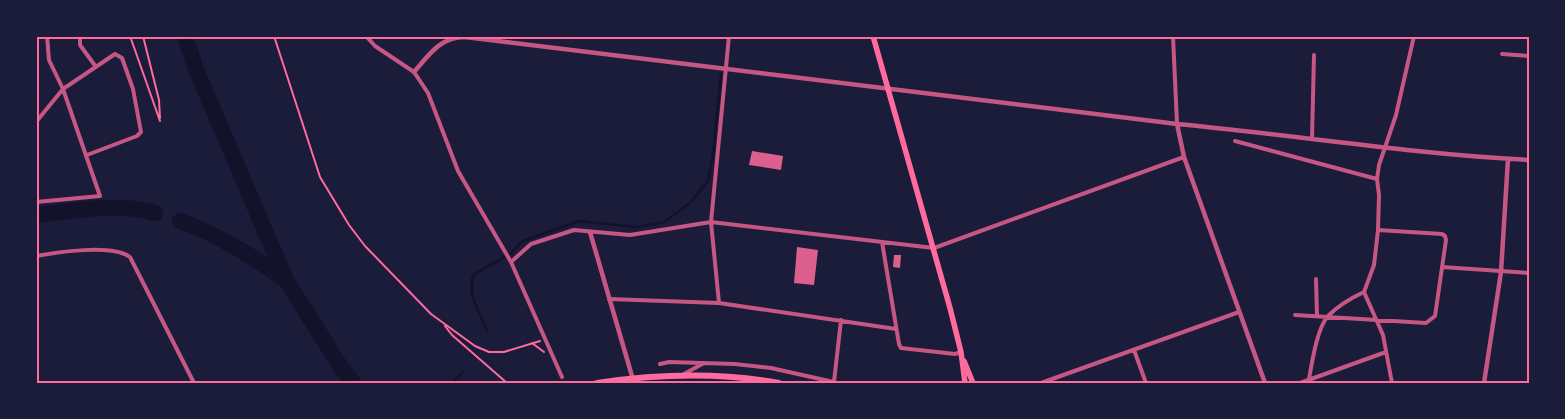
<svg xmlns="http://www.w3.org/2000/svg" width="1565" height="419" viewBox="0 0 1565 419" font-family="'PT Sans Narrow',sans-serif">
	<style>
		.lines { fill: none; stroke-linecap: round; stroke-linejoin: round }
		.stream { stroke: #12122b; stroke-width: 2.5 }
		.river { stroke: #12122b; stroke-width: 16 }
		.building { fill: #dd5f8e }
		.path { stroke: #ff6b9d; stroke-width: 2 }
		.minor { stroke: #c65784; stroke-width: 4 }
		.tertiary { stroke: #c65784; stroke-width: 4.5 }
		.primary { stroke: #ff6b9d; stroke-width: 5.5 }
		.trunk { stroke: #ff6b9d; stroke-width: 6 }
		.neatline { fill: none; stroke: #ff6b9d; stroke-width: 2 }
	</style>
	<rect width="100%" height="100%" fill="#1b1b3a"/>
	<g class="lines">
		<path class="stream" d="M487,331L472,296V279L476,273L510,254L523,241L579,221L636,227L664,222L690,203L708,181L713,154L721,74
			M452,383L463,372"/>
		<path class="river" d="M185,36L195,67L286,280L339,364L353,383
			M36,215C73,211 120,202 155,213
			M180,221C218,234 253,257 286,280"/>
	</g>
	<path class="building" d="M752,151L783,156L781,170L749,165Z
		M797,247L818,250L814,285L794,283Z
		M894,255H901L900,268L893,267Z"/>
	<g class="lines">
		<path class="path" d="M130,36L160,121
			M143,36L159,100L160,118
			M274,36L320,177L349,225L365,246L431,314L475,346L489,352H504L540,341
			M445,326L452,335L507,383
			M532,343L544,352"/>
		<path class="minor" d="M84,36L80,38V45L96,67
			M366,36L375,46L414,72L428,93L458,171L511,262L562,377
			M1173,36L1177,124
			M1502,54L1529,56
			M36,122L63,89L115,54L122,58L133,89L141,132L137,136L87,155
			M1312,139L1314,55
			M1235,141L1377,179
			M36,202L100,196L63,89L49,60L47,36
			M882,242L899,344L901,348L955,354L961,352
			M36,256C58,252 112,244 130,257L194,383
			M511,262L531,244L574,230L630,235L711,222L934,248L1184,157
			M1442,267L1529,273
			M1316,279L1317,316
			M609,299L719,303L896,329
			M719,303L711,222L729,36
			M1295,315L1426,323L1435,316L1446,240L1445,236L1442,234L1378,230
			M1134,350L1146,383
			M660,364L669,362L735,364L771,368L838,383
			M684,374L704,363
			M1309,379C1312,363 1317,328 1328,316C1338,306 1351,298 1364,292
			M834,382L841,320
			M1041,383L1239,312
			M1300,383L1386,352
			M1392,383L1383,335L1364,292L1374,265L1378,230L1379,195L1377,179L1379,165L1396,115L1414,36"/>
		<path class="tertiary" d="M414,72C429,55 440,37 465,37L1177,124C1294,135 1411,154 1529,160
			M1177,124L1184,157L1265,383
			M590,232L634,383
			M1484,383L1501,272L1508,159"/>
		<path class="primary" d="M873,36L950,308L961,352L965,383
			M964,361L973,383"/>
		<path class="trunk" d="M597,383C658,374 718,372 779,383"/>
	</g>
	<rect width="1565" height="419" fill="none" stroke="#1b1b3a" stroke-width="75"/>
	<rect x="38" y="38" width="1490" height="344" class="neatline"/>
</svg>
